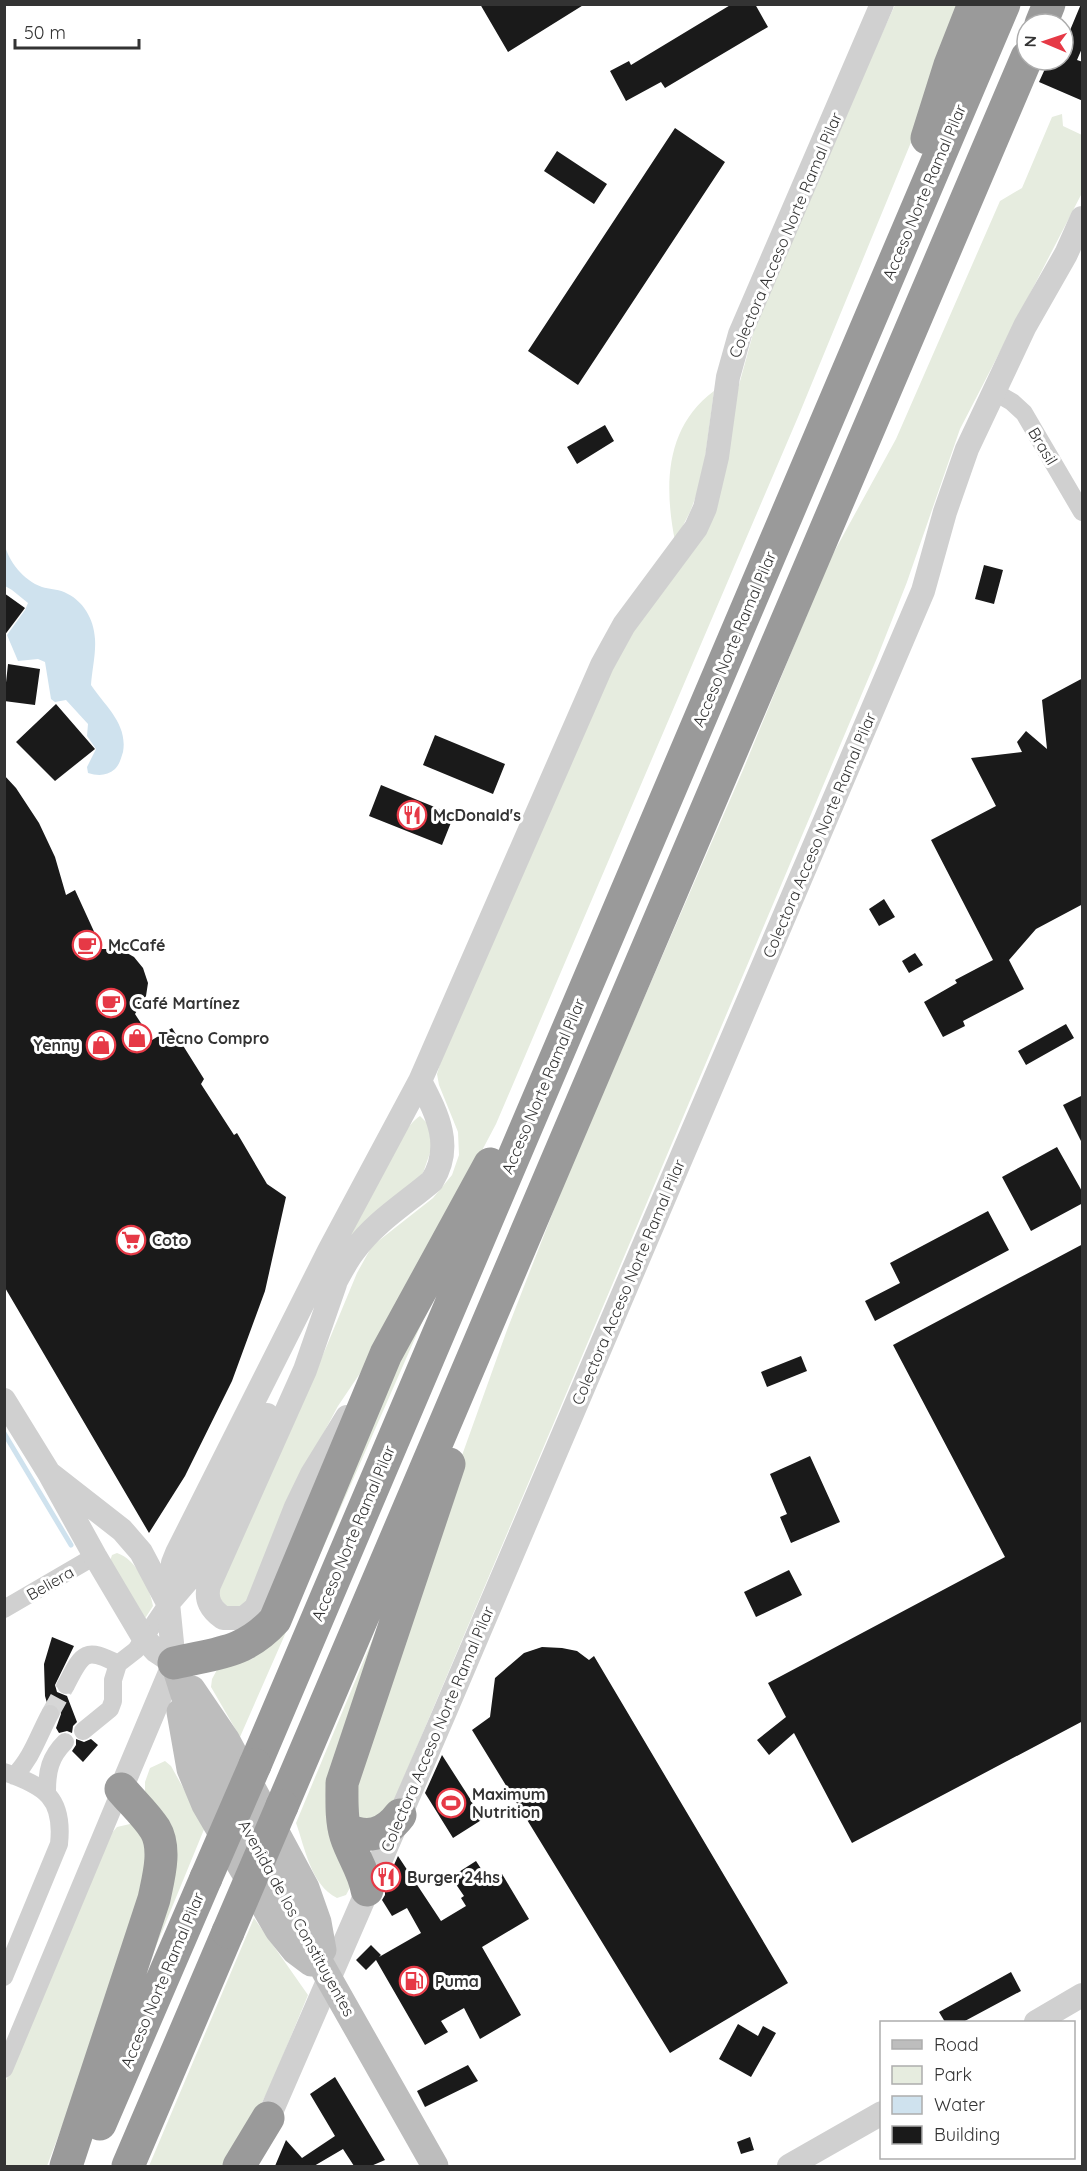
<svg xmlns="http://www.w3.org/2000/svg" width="1087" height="2171" viewBox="0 0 1087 2171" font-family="Quicksand,sans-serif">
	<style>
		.green { fill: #e6ecdf }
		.water { fill: #cfe2ee }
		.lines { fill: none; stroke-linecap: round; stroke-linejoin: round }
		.stream { stroke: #cfe2ee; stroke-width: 5 }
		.building { fill: #1a1a1a }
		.minor-tunnel { stroke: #d6d6d6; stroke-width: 18; stroke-dasharray: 18 9; stroke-linecap: butt }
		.minor { stroke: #d0d0d0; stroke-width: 18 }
		.tertiary { stroke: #d0d0d0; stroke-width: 24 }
		.secondary { stroke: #bdbdbd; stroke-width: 27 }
		.motorway { stroke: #9a9a9a; stroke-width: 33 }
		.motorway-bridge { stroke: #9a9a9a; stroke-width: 33 }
		.labels { text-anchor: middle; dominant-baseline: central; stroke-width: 6; stroke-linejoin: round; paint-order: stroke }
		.street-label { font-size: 16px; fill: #333; stroke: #fff }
		.poi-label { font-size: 16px; font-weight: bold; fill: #333; stroke: #fff; text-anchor: start }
	</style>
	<rect width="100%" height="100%" fill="#fff"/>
	<path class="green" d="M895,5L954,4L965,11L798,417L496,1124L381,1342L338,1406L307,1464L246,1606L230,1610L215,1593L325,1350L357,1273L372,1246L433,1198L452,1175L459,1155L458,1132L439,1085L437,1074L441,1061L620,648L681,565L734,403L756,323L839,127Z
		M1062,114L1063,126L1082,135V193L960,429L907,582L877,658L394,1801L385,1813L364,1824L351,1804L437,1525L507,1330L569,1171L743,770L828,563L896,439L1000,201L1022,188L1052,117Z
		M714,391L702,480L690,512L675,541C664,486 665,427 714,391Z
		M420,1116L428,1124L432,1147L423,1173L344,1245C358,1217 397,1130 420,1116Z
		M434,1295L240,1737L211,1687L212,1679L218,1668L252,1659L268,1644L373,1398Z
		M117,1553C136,1559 150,1588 153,1606L144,1620L110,1561L112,1555Z
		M404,1564L355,1712L352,1884L346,1895L337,1898C311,1885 305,1848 296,1823Z
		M165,1761L171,1766L205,1827L96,2092L164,1883L145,1800V1782L150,1768Z
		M130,1824L139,1825L150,1838L131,1944L47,2166H5V2083L105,1841L117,1827Z
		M254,1918L308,1995L270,2087L229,2166H149Z"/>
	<path class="water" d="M4,543C9,562 23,580 42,587C49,589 57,589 64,592C83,600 94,619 95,639C96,654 92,670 91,685C105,706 128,724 123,752C121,758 120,764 115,769C107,776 98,776 88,773L87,767L96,749L87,736L88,724L66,700L55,702L51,699L45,662L38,659L18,661L7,635L25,610L28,603L12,590L5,586Z"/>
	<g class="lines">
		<path class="stream" d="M4,1433L71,1545"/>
	</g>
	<path class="building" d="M480,4H585L508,52Z
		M732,4H755L768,27L665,88L661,82L626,101L610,71L629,61L631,65Z
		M1081,4L1083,46L1077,60L1083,62V101L1039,82L1049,60H1063V47Z
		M675,128L725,162L578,385L528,351Z
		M557,151L607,184L594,204L544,171Z
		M605,425L614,441L577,464L567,447Z
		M984,565L1003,570L994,604L975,599Z
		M4,593L25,608L4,636Z
		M8,664L40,669L35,705L4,701Z
		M1083,678V904L1036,929L1009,960L1024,989L963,1021L965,1026L943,1037L924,1002L957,983L955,980L993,960L931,840L996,806L971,758L1022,752L1017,742L1026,731L1047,749L1042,700Z
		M56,704L95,749L55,781L16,742Z
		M435,735L505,764L493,794L423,765Z
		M4,775L16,788L39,823L55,857L66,895L75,890L102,949H120L134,957L143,968L148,983L146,996L135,1014L152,1040L172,1028L204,1079L201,1084L234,1135L237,1133L267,1184L286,1197L265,1291L232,1381L185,1476L149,1533L4,1286Z
		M381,785L454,815L442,845L369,816Z
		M884,899L895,917L879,926L869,909Z
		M915,953L923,965L909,973L902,961Z
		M1066,1024L1074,1038L1026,1065L1018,1051Z
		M1083,1095V1145L1063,1105Z
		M1057,1147L1083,1193V1203L1031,1231L1002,1177Z
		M988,1211L1009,1250L875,1321L865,1301L900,1283L890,1263Z
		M1083,1244V1721L852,1843L794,1733L769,1755L757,1740L786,1717L768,1683L1005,1557L893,1345Z
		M801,1356L807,1371L767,1387L761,1372Z
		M810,1456L840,1522L791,1543L780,1517L787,1514L770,1474Z
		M789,1570L802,1595L756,1617L744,1592Z
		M52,1637L74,1646L55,1685L57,1692L67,1696L77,1722L73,1726L72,1733L67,1731L59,1733L56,1728L61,1714L60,1708L55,1704L47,1703L45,1696L44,1664Z
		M542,1647L562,1648L577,1651L589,1660L594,1656L788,1983L670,2053L472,1730L490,1717L495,1678L524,1653Z
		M76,1739L84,1742L91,1739L98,1745L83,1762L72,1751L76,1745Z
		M442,1755L483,1819L453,1838L425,1793Z
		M398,1856L441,1921L466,1906L461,1898L464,1896L451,1877L476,1861L489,1881L502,1874L529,1919L482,1947L521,2015L480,2039L464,2008L441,2021L448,2032L425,2045L376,1960L366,1970L356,1960L371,1945L381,1955L379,1957L421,1933L407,1908L392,1916L382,1900L385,1895V1885Z
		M1011,1972L1021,1991L963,2022H945L939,2012Z
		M738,2024L758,2036L763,2026L776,2033L751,2077L719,2059Z
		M468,2065L478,2081L425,2107L417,2091Z
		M335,2077L385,2160L371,2166H354L343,2149L314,2166H275L286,2140L302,2158L335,2136L310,2094Z
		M750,2137L754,2150L741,2154L737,2142Z"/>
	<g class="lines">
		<path class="minor-tunnel" d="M50,1714L66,1685"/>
		<path class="minor" d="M993,391L1012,402L1024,413L1082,512
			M4,1609L95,1556
			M66,1685C82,1654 84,1646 118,1664
			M83,1731L110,1709L113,1701V1680L118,1664L136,1650L168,1603
			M4,1772C45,1786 64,1798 59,1844L4,1977
			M14,1776C32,1758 38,1736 50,1714
			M47,1791C47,1771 50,1757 65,1742
			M4,2069L121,1789"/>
		<path class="tertiary" d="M335,1284L305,1370L209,1585C205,1600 211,1609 223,1618H244L256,1608L296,1507L312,1474L347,1417
			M328,1296C336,1281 344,1264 354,1251C375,1222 405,1204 432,1181C454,1146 437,1114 420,1081
			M4,1400L49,1473L95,1556L143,1637L156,1651L174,1663
			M49,1473L122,1530L141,1552L168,1603L174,1663L121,1789
			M168,1603L173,1563L177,1553L329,1251L420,1081L602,665L624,625L696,528L705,508L717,457L728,377L740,334L882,4
			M168,1603L193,1574L267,1415
			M1036,2022L1082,1995
			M262,2133L444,1714L923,591L945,512L967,449L1025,326L1066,254L1082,218
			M789,2166L882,2113"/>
		<path class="secondary" d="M174,1663L192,1720L272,1878L435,2166
			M192,1689L226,1739L306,1888L318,1922L323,1950
			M180,1712L190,1769L205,1805L278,1930L295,1951L311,1963"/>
		<path class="motorway" d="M1041,24L1049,4
			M927,138L950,65L974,4
			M174,1663C216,1653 244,1654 275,1620L386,1354L490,1164
			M255,1765L1004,4
			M282,1806L1027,57
			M345,1828C366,1840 385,1835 400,1815
			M367,1890C364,1871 352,1855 346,1836C341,1820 342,1801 342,1783L449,1464
			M100,2124L206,1878
			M66,2166L154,1899C158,1879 167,1849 155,1829C146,1815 132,1802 121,1789
			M128,2166L228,1932
			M239,2166L268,2118"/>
		<path class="motorway-bridge" d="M206,1878L255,1765
			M228,1932L282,1806"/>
	</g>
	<defs>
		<g id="restaurant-ring" transform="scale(1.5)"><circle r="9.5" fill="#fff" stroke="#e63946" stroke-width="1.5"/><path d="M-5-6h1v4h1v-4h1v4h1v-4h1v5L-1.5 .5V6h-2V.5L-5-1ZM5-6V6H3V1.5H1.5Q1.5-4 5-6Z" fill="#e63946"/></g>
		<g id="cafe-ring" transform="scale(1.5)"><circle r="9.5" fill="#fff" stroke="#e63946" stroke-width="1.5"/><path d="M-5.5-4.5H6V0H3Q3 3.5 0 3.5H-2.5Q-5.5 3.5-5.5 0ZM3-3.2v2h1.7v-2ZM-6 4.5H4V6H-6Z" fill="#e63946"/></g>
		<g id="shop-ring" transform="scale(1.5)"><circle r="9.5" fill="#fff" stroke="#e63946" stroke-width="1.5"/><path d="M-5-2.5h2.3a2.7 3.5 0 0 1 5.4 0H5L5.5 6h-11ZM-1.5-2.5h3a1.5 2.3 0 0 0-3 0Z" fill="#e63946"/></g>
		<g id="supermarket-ring" transform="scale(1.5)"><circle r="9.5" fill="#fff" stroke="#e63946" stroke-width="1.5"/><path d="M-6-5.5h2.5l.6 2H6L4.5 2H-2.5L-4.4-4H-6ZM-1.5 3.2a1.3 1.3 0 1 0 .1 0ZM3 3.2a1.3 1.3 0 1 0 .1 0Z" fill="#e63946"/></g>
		<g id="stadium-ring" transform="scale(1.5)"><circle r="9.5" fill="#fff" stroke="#e63946" stroke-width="1.5"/><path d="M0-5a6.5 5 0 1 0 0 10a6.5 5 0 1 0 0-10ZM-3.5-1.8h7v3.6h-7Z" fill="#e63946"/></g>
		<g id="fuel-ring" transform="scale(1.5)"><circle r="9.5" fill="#fff" stroke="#e63946" stroke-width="1.5"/><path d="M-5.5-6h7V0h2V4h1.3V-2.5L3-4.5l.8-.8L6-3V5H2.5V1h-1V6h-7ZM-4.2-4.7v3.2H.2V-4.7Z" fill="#e63946"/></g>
	</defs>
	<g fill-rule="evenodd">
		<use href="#restaurant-ring" x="412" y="815"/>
		<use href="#cafe-ring" x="87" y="945"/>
		<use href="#cafe-ring" x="111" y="1003"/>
		<use href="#shop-ring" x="137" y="1038"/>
		<use href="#shop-ring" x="101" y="1045"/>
		<use href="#supermarket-ring" x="131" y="1240"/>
		<use href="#stadium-ring" x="451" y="1803"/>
		<use href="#restaurant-ring" x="386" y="1877"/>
		<use href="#fuel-ring" x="414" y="1981"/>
	</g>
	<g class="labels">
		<g class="street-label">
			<text transform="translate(924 192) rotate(-67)">Acceso Norte Ramal Pilar</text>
			<text transform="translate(785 235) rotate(-67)">Colectora Acceso Norte Ramal Pilar</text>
			<text transform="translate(1043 446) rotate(59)">Brasil</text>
			<text transform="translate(734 639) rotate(-67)">Acceso Norte Ramal Pilar</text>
			<text transform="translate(819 835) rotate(-67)">Colectora Acceso Norte Ramal Pilar</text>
			<text transform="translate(543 1086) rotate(-67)">Acceso Norte Ramal Pilar</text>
			<text transform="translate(628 1282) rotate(-67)">Colectora Acceso Norte Ramal Pilar</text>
			<text transform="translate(353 1533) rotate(-67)">Acceso Norte Ramal Pilar</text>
			<text transform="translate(50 1583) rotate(-30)">Beliera</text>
			<text transform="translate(437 1729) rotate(-67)">Colectora Acceso Norte Ramal Pilar</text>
			<text transform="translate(297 1918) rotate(61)">Avenida de los Constituyentes</text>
			<text transform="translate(162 1980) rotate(-67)">Acceso Norte Ramal Pilar</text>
		</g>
		<g class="poi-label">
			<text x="433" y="815">McDonald's</text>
			<text x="108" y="945">McCafé</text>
			<text x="132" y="1003">Café Martínez</text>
			<text x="158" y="1038">Tecno Compro</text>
			<text x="80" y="1045" text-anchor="end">Yenny</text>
			<text x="152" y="1240">Coto</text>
			<text x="472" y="1794">Maximum<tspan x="472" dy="18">Nutrition</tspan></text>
			<text x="407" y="1877">Burger 24hs</text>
			<text x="435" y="1981">Puma</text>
		</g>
	</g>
	<rect width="1087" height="2171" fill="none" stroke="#333333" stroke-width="12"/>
	<rect x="880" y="2021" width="195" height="138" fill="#ffffff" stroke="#adadad" stroke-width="1.5"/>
	<rect x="892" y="2040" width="30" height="9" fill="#bdbdbd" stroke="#adadad" stroke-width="1.5"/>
	<text x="934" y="2051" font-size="18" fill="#333333">Road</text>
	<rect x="892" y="2066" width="30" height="18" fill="#e6ecdf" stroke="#adadad" stroke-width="1.5"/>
	<text x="934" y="2081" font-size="18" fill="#333333">Park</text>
	<rect x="892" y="2096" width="30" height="18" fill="#cfe2ee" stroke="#adadad" stroke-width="1.5"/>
	<text x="934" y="2111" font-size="18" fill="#333333">Water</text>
	<rect x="892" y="2126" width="30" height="18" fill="#1a1a1a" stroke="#adadad" stroke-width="1.5"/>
	<text x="934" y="2141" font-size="18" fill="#333333">Building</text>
	<g transform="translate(1045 42) rotate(272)"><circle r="28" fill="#ffffff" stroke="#adadad" stroke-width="1.5"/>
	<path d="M0-4.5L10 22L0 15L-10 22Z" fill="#e63946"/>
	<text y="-9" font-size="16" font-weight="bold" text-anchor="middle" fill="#333333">N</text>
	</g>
	<path d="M15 39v9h124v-9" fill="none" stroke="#333333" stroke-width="3"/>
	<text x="24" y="39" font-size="18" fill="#333333" stroke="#ffffff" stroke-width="4.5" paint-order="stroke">50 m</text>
</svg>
